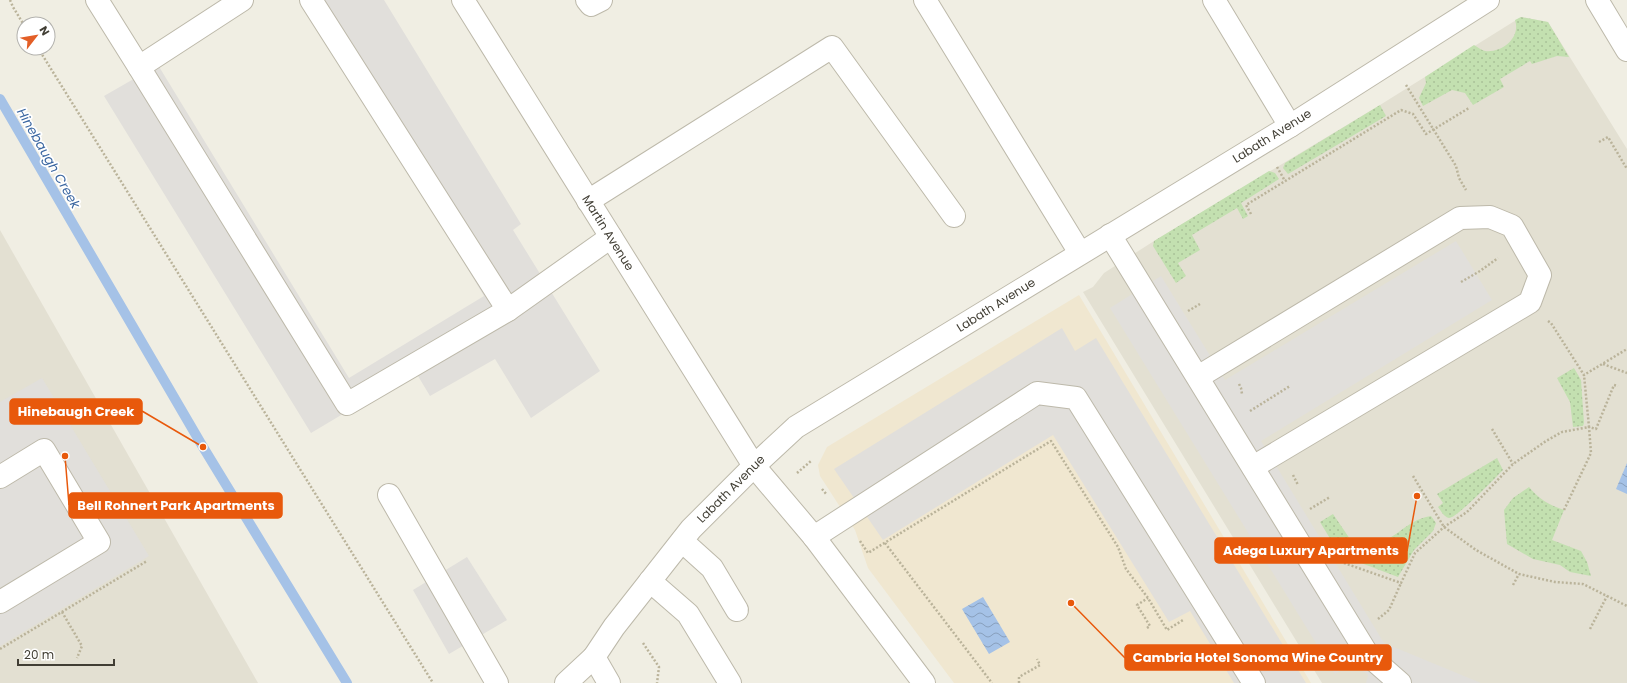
<svg xmlns="http://www.w3.org/2000/svg" width="1627" height="683" viewBox="0 0 1627 683" font-family="Poppins,sans-serif">
	<style>
		.residential { fill: #e3e0d2 }
		.commercial { fill: #f0e7d0 }
		.grass { fill: url(#grass-dots) }
		.parking { fill: #e1dfdb }
		.water { fill: url(#water-waves) }
		.lines { fill: none; stroke-linecap: round; stroke-linejoin: round }
		.stream { stroke: #a5c2e7; stroke-width: 10 }
		.minor-casing { stroke: #bdb9aa; stroke-width: 24 }
		.path { stroke: #bab39a; stroke-width: 2.5; stroke-dasharray: 2 2; stroke-linecap: butt }
		.minor { stroke: #fff; stroke-width: 22 }
		.labels { text-anchor: middle; stroke-width: 3.5; stroke-linejoin: round; paint-order: stroke }
		.street-label { font-size: 12px; fill: #413e34; stroke: #fff }
		.water-label { font-size: 13px; font-style: italic; fill: #3a66a0; stroke: #fff }
		.leader { fill: none; stroke: #e8590c; stroke-width: 1.5 }
		.callout-dot { fill: #e8590c; stroke: #fff; stroke-width: 1.5 }
		.callout { fill: #e8590c; stroke: #e8590c; stroke-width: 1.5 }
		.callout-label { font-size: 13px; text-anchor: middle; font-weight: bold; fill: #fff }
	</style>
	<defs>
		<pattern id="grass-dots" width="8" height="8" patternUnits="userSpaceOnUse"><rect width="8" height="8" fill="#c3e0b0"/><path d="M2 2h.1M6 6h.1" fill="none" stroke="#a9c198" stroke-width="1.8" stroke-linecap="round"/></pattern>
		<pattern id="water-waves" width="16" height="10" patternUnits="userSpaceOnUse"><rect width="16" height="10" fill="#a5c2e7"/><path d="M0 5q4-4 8 0t8 0" fill="none" stroke="#889fbc"/></pattern>
	</defs>
	<rect width="100%" height="100%" fill="#f0eee3"/>
	<!-- residential -->
	<g class="residential">
		<path d="M 1521,17 L 1548,22 L 1627,149 L 1627,683 L 1322,683 L 1083,292 L 1093,287 L 1104,273 L 1154,241 L 1380,105 Z"/>
		<path d="M 0,230 L 258,683 L 0,683 Z"/>
	</g>
	<!-- commercial -->
	<path class="commercial" d="M 1079,295 L 1311,683 L 954,683 L 868,568 L 855,530 L 820,476 L 818,465 L 827,447 Z"/>
	<!-- grass -->
	<g class="grass">
		<path d="M 1521,17 L 1548,22 L 1569,57 L 1557,56 L 1532,64 L 1530,61 L 1500,79 L 1504,87 L 1473,105 L 1465,93 L 1452,90 L 1423,106 L 1419,98 L 1426,83 L 1425,77 L 1474,45 C 1478,47 1481,50 1485,51 C 1503,53 1521,37 1515,20 Z"/>
		<path d="M 1380,105 L 1386,116 L 1288,174 L 1283,168 L 1285,163 Z"/>
		<path d="M 1269,171 L 1275,173 L 1279,179 L 1241,203 L 1248,216 L 1243,219 L 1237,208 L 1192,235 L 1200,250 L 1178,263 L 1186,276 L 1176,283 L 1153,246 L 1154,241 Z"/>
		<path d="M 1574,368 L 1581,380 L 1584,423 L 1583,426 L 1573,427 L 1570,402 L 1557,378 Z"/>
		<path d="M 1497,458 L 1503,470 C 1495,478 1457,518 1449,518 C 1444,517 1441,511 1438,507 L 1443,503 L 1437,494 Z"/>
		<path d="M 1529,487 C 1539,499 1549,505 1564,510 L 1552,540 L 1581,551 L 1587,562 L 1591,576 L 1570,572 L 1560,565 L 1533,559 L 1507,544 L 1504,510 L 1513,498 Z"/>
		<path d="M 1333,514 L 1352,542 L 1360,547 C 1394,546 1403,520 1431,516 L 1436,523 L 1433,531 L 1414,550 L 1398,577 L 1340,555 L 1320,522 Z"/>
	</g>
	<!-- parking -->
	<g class="parking">
		<path d="M 305,0 L 384,0 L 521,224 L 513,230 L 600,371 L 531,418 L 495,359 L 430,396 L 415,371 L 311,433 L 104,96 L 158,65 L 349,378 L 484,296 Z"/>
		<path d="M 1456,241 L 1492,300 L 1261,441 L 1384,643 L 1481,683 L 1366,683 L 1368,675 L 1352,663 L 1335,674 L 1110,308 L 1161,276 L 1225,380 Z"/>
		<path d="M 1062,328 L 1075,351 L 1096,338 L 1306,683 L 1234,683 L 1190,611 L 1169,622 L 1053,435 L 883,540 L 834,469 Z"/>
		<path d="M 42,378 L 149,556 L 0,646 L 0,402 Z"/>
		<path d="M 467,557 L 507,620 L 449,654 L 413,590 Z"/>
	</g>
	<!-- water -->
	<g class="water">
		<path d="M 1627,463 L 1627,494 L 1616,489 Z"/>
		<path d="M 983,597 L 1010,642 L 989,654 L 962,609 Z"/>
	</g>
	<g class="lines">
		<!-- stream -->
		<path class="stream" d="M 0,99 L 203,447 L 347,683"/>
		<defs>
			<g id="minor">
				<path d="M 97,0 L 139,67 L 242,0"/>
				<path d="M 311,0 L 508,310 L 611,237"/>
				<path d="M 463,0 L 754,466 L 814,537 L 924,683"/>
				<path d="M 587,0 L 591,5 L 601,0"/>
				<path d="M 925,0 L 1080,253"/>
				<path d="M 1214,0 L 1290,126"/>
				<path d="M 1597,0 L 1627,50"/>
				<path d="M 139,67 L 347,404 L 508,310"/>
				<path d="M 588,201 L 832,47 L 954,216"/>
				<path d="M 1110,235 L 1368,655 L 1400,683"/>
				<path d="M 1198,377 L 1460,218 L 1490,217 L 1512,226 L 1540,275 L 1530,302 L 1253,467"/>
				<path d="M 0,477 L 44,450 L 99,542 L 0,602"/>
				<path d="M 389,495 L 497,683"/>
				<path d="M 814,537 L 1037,393 L 1076,398 L 1254,683"/>
				<path d="M 682,541 L 712,568 L 737,610"/>
				<path d="M 650,581 L 688,614 L 730,683"/>
				<path d="M 594,657 L 609,683"/>
				<path d="M 566,683 L 594,657 L 614,627 L 691,529 L 754,466 L 796,427 L 1290,126 L 1488,0"/>
			</g>
		</defs>
		<!-- minor casing -->
		<use href="#minor" class="minor-casing"/>
		<!-- path -->
		<g class="path">
			<path d="M 10,0 L 13,7 L 24,25"/>
			<path d="M 38,48 L 433,683"/>
			<path d="M 1406,85 L 1456,166 L 1459,178 L 1466,190"/>
			<path d="M 1599,142 L 1608,137 L 1627,169"/>
			<path d="M 1277,167 L 1285,181"/>
			<path d="M 1251,214 L 1246,205 L 1401,110 L 1413,114 L 1426,134 L 1469,108"/>
			<path d="M 1461,282 L 1480,271 L 1498,258"/>
			<path d="M 1188,311 L 1200,304"/>
			<path d="M 1548,321 L 1551,323 L 1584,375 L 1627,349"/>
			<path d="M 1603,364 L 1627,373"/>
			<path d="M 1239,384 L 1241,388 L 1242,394"/>
			<path d="M 1250,411 L 1290,386"/>
			<path d="M 1492,429 L 1513,464"/>
			<path d="M 797,473 L 811,461"/>
			<path d="M 1293,475 L 1298,485"/>
			<path d="M 1413,476 L 1444,527 L 1476,550 L 1519,574 L 1555,582 L 1583,584 L 1627,606"/>
			<path d="M 822,489 L 827,495"/>
			<path d="M 1310,509 L 1330,497"/>
			<path d="M 1564,510 L 1591,453 L 1589,427 L 1596,429 L 1614,385 L 1618,386"/>
			<path d="M 860,541 L 868,553 L 1051,441 L 1118,547 L 1126,569 L 1148,598 L 1167,630 L 1183,620"/>
			<path d="M 885,543 L 992,683"/>
			<path d="M 1344,563 L 1401,583 L 1415,553 L 1444,527 L 1467,512 L 1513,464 L 1546,441 L 1562,432 L 1589,427 L 1584,375"/>
			<path d="M 1513,585 L 1519,574"/>
			<path d="M 62,612 L 82,646 L 77,658"/>
			<path d="M 1378,619 L 1389,610 L 1401,583"/>
			<path d="M 1147,628 L 1150,626 L 1137,605 L 1148,598"/>
			<path d="M 1590,629 L 1607,596"/>
			<path d="M 643,643 L 659,667 L 657,683"/>
			<path d="M 0,649 L 147,561"/>
			<path d="M 1019,683 L 1019,677 L 1040,665 L 1037,659"/>
		</g>
		<!-- minor -->
		<use href="#minor" class="minor"/>
	</g>
	<g class="labels">
		<!-- street labels -->
		<g class="street-label">
			<text transform="translate(1272 136) rotate(-32)" y="4">Labath Avenue</text>
			<text transform="translate(608 233) rotate(58)" y="4">Martin Avenue</text>
			<text transform="translate(996 305) rotate(-32)" y="4">Labath Avenue</text>
			<text transform="translate(731 489) rotate(-45)" y="4">Labath Avenue</text>
		</g>
		<!-- water labels -->
		<g class="water-label">
			<text transform="translate(49 158) rotate(60)" y="5">Hinebaugh Creek</text>
		</g>
	</g>
	<!-- callouts -->
	<path class="leader" d="M203 447L142 411M65 456L69 505M1417 496L1407 551M1071 603L1125 658"/>
	<g class="callout-dot">
		<circle cx="203" cy="447" r="4"/>
		<circle cx="65" cy="456" r="4"/>
		<circle cx="1417" cy="496" r="4"/>
		<circle cx="1071" cy="603" r="4"/>
	</g>
	<g class="callout">
		<rect x="10" y="399" width="132" height="25" rx="4"/>
		<rect x="69" y="493" width="213" height="25" rx="4"/>
		<rect x="1215" y="538" width="192" height="25" rx="4"/>
		<rect x="1125" y="645" width="266" height="25" rx="4"/>
	</g>
	<g class="callout-label">
		<text x="76" y="416">Hinebaugh Creek</text>
		<text x="176" y="510">Bell Rohnert Park Apartments</text>
		<text x="1311" y="555">Adega Luxury Apartments</text>
		<text x="1258" y="662">Cambria Hotel Sonoma Wine Country</text>
	</g>
	<!-- north arrow -->
	<g transform="translate(36 36) rotate(59)"><circle r="19" fill="#ffffff" stroke="#b3b2ae"/>
	<path d="M0-3L7 15L0 10L-7 15Z" fill="#e35f27"/>
	<text y="-6" font-size="11" font-weight="bold" text-anchor="middle" fill="#413e34">N</text>
	</g>
	<!-- scale -->
	<path d="M18 659v6h96v-6" fill="none" stroke="#413e34" stroke-width="2"/>
	<text x="24" y="659" font-size="12" fill="#413e34" stroke="#ffffff" stroke-width="3" paint-order="stroke">20 m</text>
</svg>
